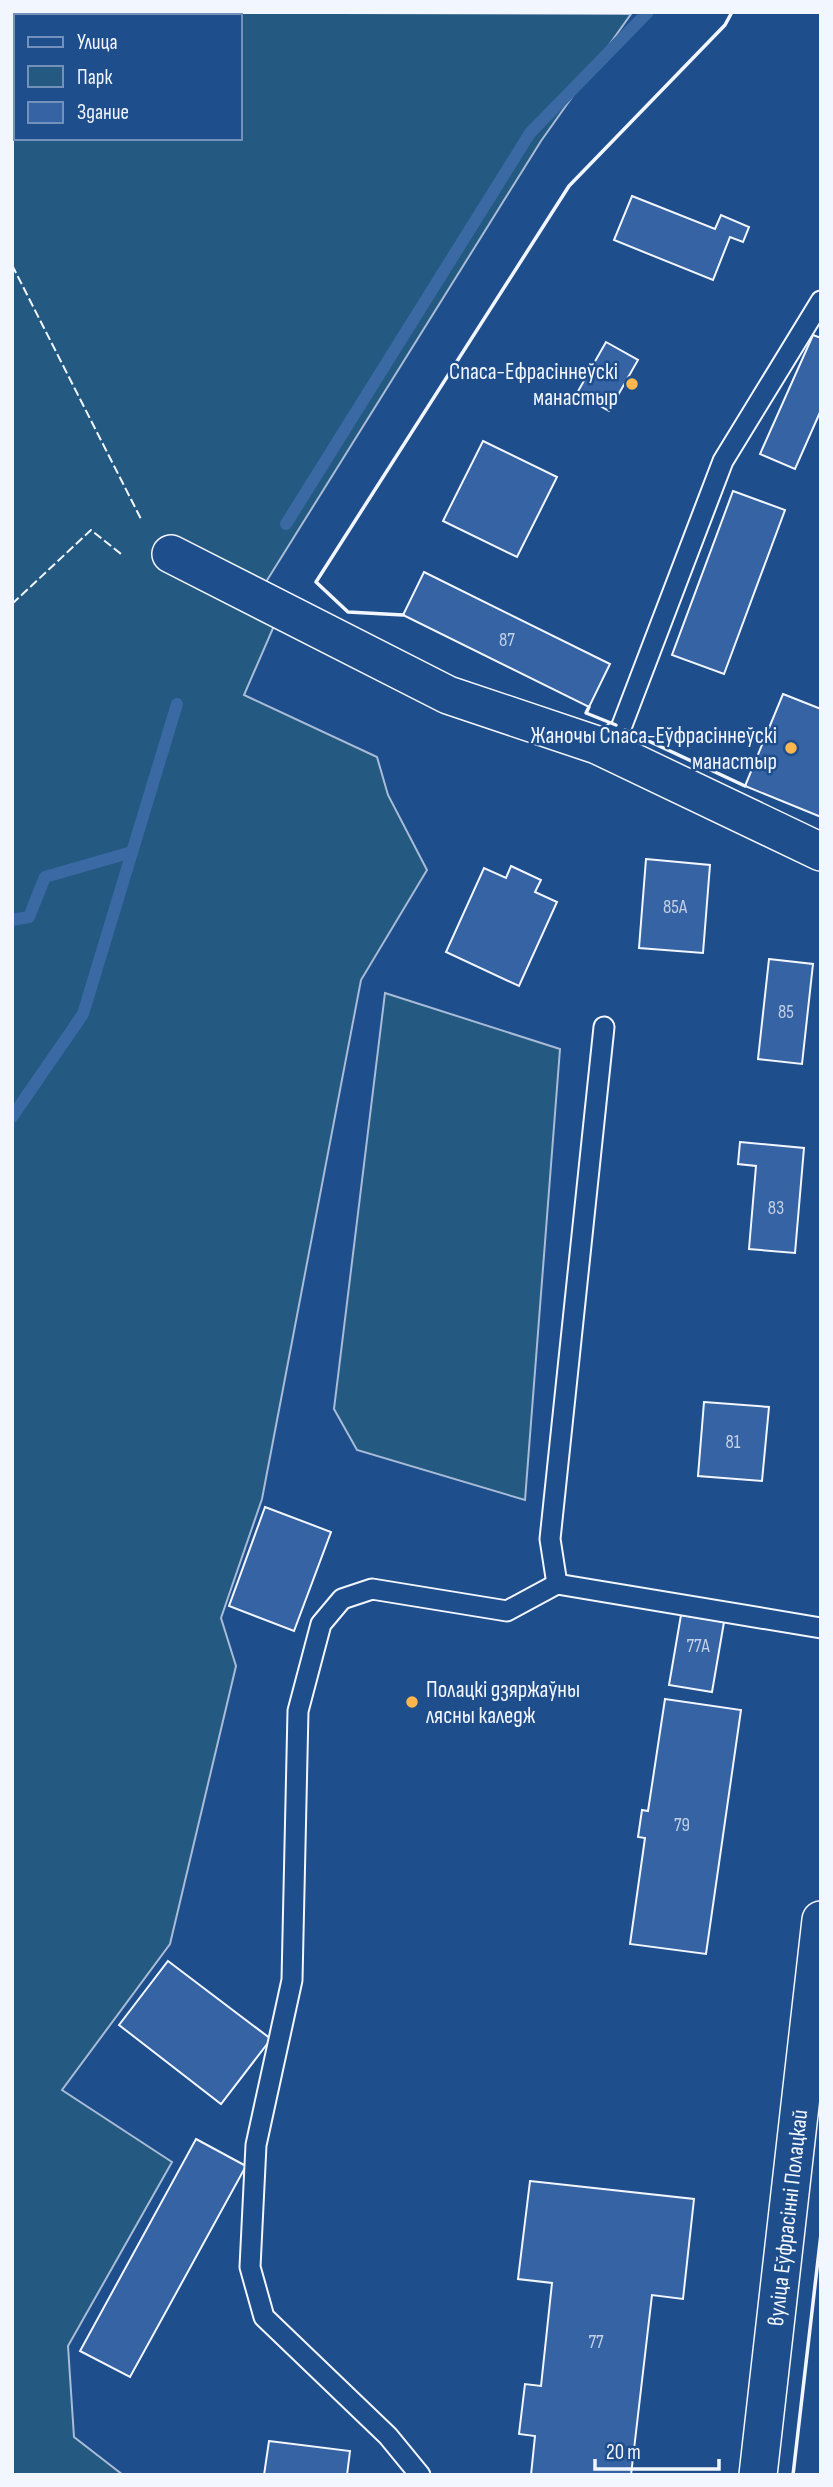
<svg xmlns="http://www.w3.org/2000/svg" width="833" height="2487" viewBox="0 0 833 2487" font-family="'Sofia Sans Condensed',sans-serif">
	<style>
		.green { fill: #245a82; stroke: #a8bbd7; stroke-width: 2; fill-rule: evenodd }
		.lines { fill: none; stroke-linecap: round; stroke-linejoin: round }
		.stream { stroke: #3b69a3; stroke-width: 12 }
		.building { fill: #3563a3; stroke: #f2f6ff; stroke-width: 2 }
		.service-casing { stroke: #f2f6ff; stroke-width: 23 }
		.minor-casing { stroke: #f2f6ff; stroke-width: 40 }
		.service { stroke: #1f4e8c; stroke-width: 19 }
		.minor { stroke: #1f4e8c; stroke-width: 37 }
		.fence { stroke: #f2f6ff; stroke-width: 2; stroke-dasharray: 9 3.5; stroke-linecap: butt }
		.wall { stroke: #f2f6ff; stroke-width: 3.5 }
		.poi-dot { fill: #ffb74d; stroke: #1f4e8c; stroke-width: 2.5 }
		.labels { text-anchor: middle; stroke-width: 5; stroke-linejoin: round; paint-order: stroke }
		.number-label { font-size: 19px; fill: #c3d1e8 }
		.poi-label { font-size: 23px; fill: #f2f6ff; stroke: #1f4e8c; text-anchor: end }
		.street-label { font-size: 23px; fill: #f2f6ff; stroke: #1f4e8c }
	</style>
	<rect width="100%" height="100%" fill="#1f4e8c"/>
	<!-- green -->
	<g class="green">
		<path d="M 12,12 L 631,14 L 541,141 L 251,606 L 277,619 L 244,695 L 377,757 L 388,795 L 427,870 L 361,980 L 262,1499 L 221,1618 L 236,1666 L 170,1944 L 62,2090 L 172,2162 L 68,2346 L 74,2437 L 123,2475 L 12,2475 ZM 16,16 L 240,16 L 240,138 L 16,138 Z"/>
		<path d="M 385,993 L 560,1049 L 525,1500 L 357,1450 L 334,1409 Z"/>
	</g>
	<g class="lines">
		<!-- stream -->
		<g class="stream">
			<path d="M 286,524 L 530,133 L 648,12"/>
			<path d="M 12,920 L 29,917 L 45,877 L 132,852"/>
			<path d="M 12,1117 L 83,1014 L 177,704"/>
		</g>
	</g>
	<!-- building -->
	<g class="building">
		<path d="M 632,196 L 715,229 L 721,215 L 749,227 L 743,242 L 730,237 L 713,280 L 614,240 Z"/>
		<path d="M 813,335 L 821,338 L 821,410 L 795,469 L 760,454 Z"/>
		<path d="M 606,342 L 638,360 L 609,411 L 577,393 Z"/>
		<path d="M 483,441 L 557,477 L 517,557 L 443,521 Z"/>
		<path d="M 733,491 L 785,510 L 724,674 L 672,655 Z"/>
		<path d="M 424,572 L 610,664 L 589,707 L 403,615 Z"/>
		<path d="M 783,694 L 821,709 L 821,817 L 745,786 Z"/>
		<path d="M 646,859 L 710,865 L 703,953 L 639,948 Z"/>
		<path d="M 511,866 L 541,880 L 535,892 L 557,902 L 519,986 L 446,952 L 484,868 L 506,878 Z"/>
		<path d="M 769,959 L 813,964 L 802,1064 L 758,1059 Z"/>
		<path d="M 740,1142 L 804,1148 L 795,1253 L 749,1249 L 756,1166 L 738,1164 Z"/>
		<path d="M 704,1402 L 769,1407 L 762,1481 L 698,1476 Z"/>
		<path d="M 265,1507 L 331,1532 L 294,1631 L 229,1606 Z"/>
		<path d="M 681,1615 L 724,1622 L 712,1692 L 669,1685 Z"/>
		<path d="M 665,1699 L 741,1710 L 706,1954 L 630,1944 L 645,1838 L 638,1837 L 642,1810 L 648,1811 Z"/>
		<path d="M 168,1961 L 271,2039 L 221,2104 L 119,2025 Z"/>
		<path d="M 196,2139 L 246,2166 L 130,2377 L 80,2351 Z"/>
		<path d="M 530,2181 L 694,2199 L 683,2299 L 652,2295 L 631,2475 L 531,2475 L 535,2436 L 519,2434 L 525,2384 L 541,2386 L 552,2283 L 518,2279 Z"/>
		<path d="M 269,2441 L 350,2451 L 347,2475 L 264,2475 Z"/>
	</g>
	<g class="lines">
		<defs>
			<g id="service">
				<path d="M 597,745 L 621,728 L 723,461 L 821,301"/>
				<path d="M 557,1584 L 550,1539 L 604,1027"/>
				<path d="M 420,2475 L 388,2436 L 264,2317 L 250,2267 L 256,2145 L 292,1980 L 298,1711 L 321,1624 L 342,1599 L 372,1589 L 507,1611 L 557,1584 L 821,1628"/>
			</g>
			<g id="minor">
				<path d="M 171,554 L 448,695 L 597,745 L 821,852"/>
				<path id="s1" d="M 758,2475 L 821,1920"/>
			</g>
		</defs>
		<!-- service casing -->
		<use href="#service" class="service-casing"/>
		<!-- minor casing -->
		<use href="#minor" class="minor-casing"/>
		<!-- service -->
		<use href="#service" class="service"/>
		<!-- minor -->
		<use href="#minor" class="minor"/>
		<!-- fence -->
		<g class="fence">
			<path d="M 12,265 L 141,519"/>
			<path d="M 12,604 L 91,530 L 121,554"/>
		</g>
		<!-- wall -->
		<g class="wall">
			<path d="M 403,615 L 348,612 L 316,582 L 569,186 L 725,25 L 732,12"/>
			<path d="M 589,707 L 586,713 L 616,725"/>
			<path d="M 625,730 L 745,786"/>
			<path d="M 793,2475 L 821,2234"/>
		</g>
	</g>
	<!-- markers -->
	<g class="poi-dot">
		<circle cx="632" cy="384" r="7"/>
		<circle cx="791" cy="748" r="7"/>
		<circle cx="412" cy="1702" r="7"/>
	</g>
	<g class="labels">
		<!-- number labels -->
		<g class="number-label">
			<text x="507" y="646">87</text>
			<text x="675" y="913">85А</text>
			<text x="786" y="1018">85</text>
			<text x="776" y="1214">83</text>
			<text x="733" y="1448">81</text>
			<text x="698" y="1652">77А</text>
			<text x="682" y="1831">79</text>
			<text x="596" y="2348">77</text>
		</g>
		<!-- poi labels -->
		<g class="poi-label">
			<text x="618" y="379">Спаса-Ефрасіннеўскі<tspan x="618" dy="26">манастыр</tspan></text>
			<text x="777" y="743">Жаночы Спаса-Еўфрасіннеўскі<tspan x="777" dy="26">манастыр</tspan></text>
			<text x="426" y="1697" text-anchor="start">Полацкі дзяржаўны<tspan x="426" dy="26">лясны каледж</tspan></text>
		</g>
		<!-- street labels -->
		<g class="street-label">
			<text dy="8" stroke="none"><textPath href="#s1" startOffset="259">вуліца Еўфрасінні Полацкай</textPath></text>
		</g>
	</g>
	<!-- border -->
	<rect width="833" height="2487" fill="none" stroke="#f2f6ff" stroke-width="28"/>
	<!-- legend -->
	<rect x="14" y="14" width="228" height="126" fill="#1f4e8c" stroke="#7391ba" stroke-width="2"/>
	<rect x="28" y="37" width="35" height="10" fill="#1f4e8c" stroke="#7391ba" stroke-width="2"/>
	<text x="77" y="49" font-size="21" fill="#f2f6ff">Улица</text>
	<rect x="28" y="66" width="35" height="21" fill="#245a82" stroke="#7391ba" stroke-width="2"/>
	<text x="77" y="84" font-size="21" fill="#f2f6ff">Парк</text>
	<rect x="28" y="102" width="35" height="21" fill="#3563a3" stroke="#7391ba" stroke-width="2"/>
	<text x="77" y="119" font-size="21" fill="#f2f6ff">Здание</text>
	<!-- scale -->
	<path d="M595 2459v10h124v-10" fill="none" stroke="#f2f6ff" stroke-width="3.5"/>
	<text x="606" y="2459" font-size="21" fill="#f2f6ff" stroke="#1f4e8c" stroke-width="5" paint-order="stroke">20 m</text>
</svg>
